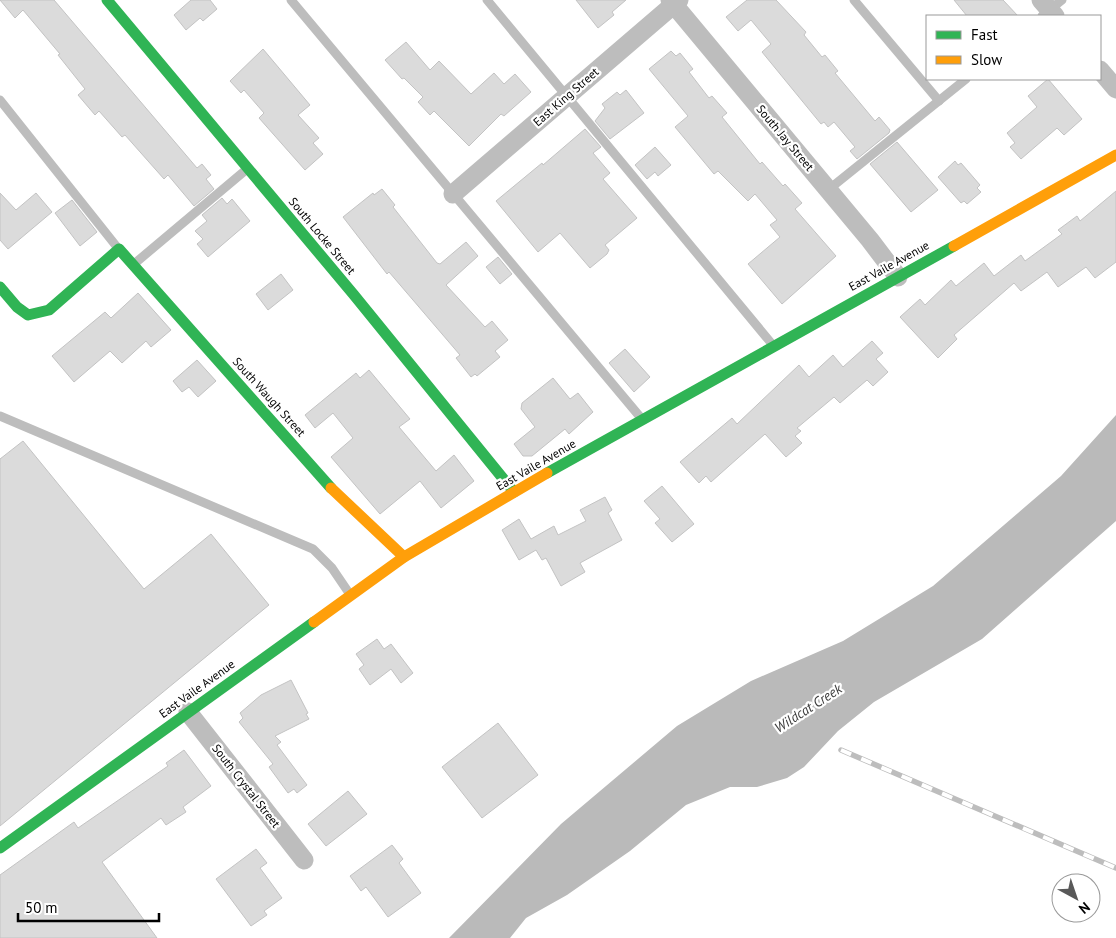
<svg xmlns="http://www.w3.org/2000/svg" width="1116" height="938" viewBox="0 0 1116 938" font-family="'PT Sans',sans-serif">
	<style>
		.water { fill: #bababa }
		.building { fill: #dbdbdb; stroke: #c3c3c3 }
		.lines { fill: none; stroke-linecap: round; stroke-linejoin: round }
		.lane { stroke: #bdbdbd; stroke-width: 9 }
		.street { stroke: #bdbdbd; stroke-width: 19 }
		.fast { stroke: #30b455; stroke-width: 11 }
		.slow { stroke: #ff9f0a; stroke-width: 11 }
		.rail-casing { stroke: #bdbdbd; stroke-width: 5.5 }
		.rail { stroke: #fff; stroke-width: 4; stroke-dasharray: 11; stroke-linecap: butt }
		.labels { text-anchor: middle; stroke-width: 4.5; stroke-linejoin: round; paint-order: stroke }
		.street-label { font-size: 12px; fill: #000; stroke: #fff }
		.water-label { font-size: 14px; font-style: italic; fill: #3d3d3d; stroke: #fff }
	</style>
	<rect width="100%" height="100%" fill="#fff"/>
	<!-- water -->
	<path class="water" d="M 1116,415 L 1116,521 L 982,639 L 874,702 L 838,731 L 804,767 L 787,778 L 757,787 L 730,787 L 686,805 L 630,851 L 567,895 L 526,918 L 510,938 L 449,938 L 561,824 L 677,726 L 751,681 L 843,641 L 933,586 L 1061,476 Z"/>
	<!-- building -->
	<g class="building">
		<path d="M 0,0 L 54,0 L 197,168 L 202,164 L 211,175 L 206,179 L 214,189 L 194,206 L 168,175 L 164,179 L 125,135 L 122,137 L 99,111 L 95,115 L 78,95 L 85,89 L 58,55 L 60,54 L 23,10 L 15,18 Z"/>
		<path d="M 191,0 L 210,0 L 217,9 L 203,21 L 200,18 L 186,30 L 174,15 Z"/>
		<path d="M 576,0 L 626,0 L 612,12 L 614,15 L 598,28 Z"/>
		<path d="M 747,0 L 776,0 L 806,32 L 804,35 L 822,57 L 825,55 L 838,71 L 835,73 L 875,121 L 879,117 L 890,130 L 889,133 L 857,159 L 850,151 L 855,147 L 834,122 L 828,127 L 824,122 L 821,124 L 762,52 L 771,44 L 751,20 L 738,31 L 726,17 Z"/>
		<path d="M 954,0 L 1003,0 L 1018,16 L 967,16 Z"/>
		<path d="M 406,42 L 430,70 L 439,61 L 471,94 L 494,73 L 504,84 L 515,74 L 531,92 L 504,116 L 501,114 L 469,146 L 434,111 L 430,115 L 418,102 L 423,97 L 404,78 L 402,79 L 385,60 Z"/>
		<path d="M 263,49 L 310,105 L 298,115 L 319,138 L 313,143 L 323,154 L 305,170 L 259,118 L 264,113 L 244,90 L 241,93 L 230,81 Z"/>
		<path d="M 671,51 L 676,56 L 680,53 L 693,69 L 689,72 L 709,98 L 712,96 L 727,113 L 722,117 L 760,164 L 762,162 L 783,186 L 785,184 L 802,203 L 795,209 L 836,256 L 782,304 L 748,264 L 780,237 L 770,225 L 777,220 L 755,194 L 748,201 L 718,171 L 714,174 L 675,127 L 688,116 L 649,69 Z"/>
		<path d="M 1048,79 L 1082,119 L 1064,135 L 1057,128 L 1021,159 L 1010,147 L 1015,143 L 1007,133 L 1037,107 L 1028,96 Z"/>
		<path d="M 626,90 L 644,113 L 610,139 L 595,121 L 605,108 L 602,104 L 617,92 L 620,95 Z"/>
		<path d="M 585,129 L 601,147 L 593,153 L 610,173 L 603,179 L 637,218 L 605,245 L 609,250 L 607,254 L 590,268 L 560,233 L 538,252 L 496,201 L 542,163 L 543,165 Z"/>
		<path d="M 897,142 L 938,190 L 911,212 L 870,164 Z"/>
		<path d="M 655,147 L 671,165 L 658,176 L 655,172 L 647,179 L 635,165 Z"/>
		<path d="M 955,161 L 958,165 L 961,163 L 980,185 L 977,188 L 981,192 L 967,204 L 964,201 L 961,203 L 938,177 Z"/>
		<path d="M 382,189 L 395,205 L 393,207 L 437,263 L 440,264 L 466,242 L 478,256 L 446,285 L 485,327 L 492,321 L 508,340 L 495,351 L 500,357 L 477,376 L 475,374 L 471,377 L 456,358 L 460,355 L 389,272 L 387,274 L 343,217 L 373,193 L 374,195 Z"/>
		<path d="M 1116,191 L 1116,262 L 1095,278 L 1086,267 L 1058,287 L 1047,272 L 1021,291 L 1014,283 L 954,335 L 957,339 L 938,358 L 900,317 L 920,299 L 925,305 L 951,280 L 956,286 L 984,263 L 994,276 L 1021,255 L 1025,261 L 1062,234 L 1058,230 L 1077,216 L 1080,221 Z"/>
		<path d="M 0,193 L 16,210 L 36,193 L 52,212 L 8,249 L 0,240 Z"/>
		<path d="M 222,198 L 227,204 L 232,199 L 250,221 L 208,257 L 197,244 L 203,239 L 195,231 L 207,221 L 202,215 Z"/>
		<path d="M 72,200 L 97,232 L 80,246 L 55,213 Z"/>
		<path d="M 498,257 L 512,274 L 500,284 L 486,267 Z"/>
		<path d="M 281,274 L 293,290 L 268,310 L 256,294 Z"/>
		<path d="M 138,293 L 171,330 L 151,347 L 146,341 L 122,363 L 110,351 L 74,382 L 52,356 L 105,312 L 111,318 Z"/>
		<path d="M 872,341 L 883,353 L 876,359 L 888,372 L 873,386 L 867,380 L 840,403 L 834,397 L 797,428 L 801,431 L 795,436 L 802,443 L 786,457 L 765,434 L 711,482 L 706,476 L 699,483 L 680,462 L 732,418 L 737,424 L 799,365 L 809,377 L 833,355 L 843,367 Z"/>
		<path d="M 625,349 L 650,377 L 634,392 L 609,363 Z"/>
		<path d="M 197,360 L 216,381 L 198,397 L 189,387 L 182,392 L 173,381 Z"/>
		<path d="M 369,370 L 410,419 L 399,427 L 436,471 L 454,455 L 474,481 L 441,508 L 420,481 L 380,514 L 331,457 L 353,438 L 333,413 L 315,428 L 305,415 L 356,373 L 360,378 Z"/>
		<path d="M 553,378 L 570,399 L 578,393 L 593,412 L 569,434 L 565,429 L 532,456 L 523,456 L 514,444 L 535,427 L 521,409 L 522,403 Z"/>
		<path d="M 23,441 L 144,589 L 211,534 L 269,605 L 0,826 L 0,459 Z"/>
		<path d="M 662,486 L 694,524 L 672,542 L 655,523 L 660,519 L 644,501 Z"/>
		<path d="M 605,497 L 612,510 L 608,513 L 622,540 L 580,563 L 585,572 L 561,586 L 546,558 L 542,560 L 536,550 L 519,560 L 502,530 L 519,519 L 531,539 L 554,526 L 558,535 L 586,521 L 580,510 Z"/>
		<path d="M 377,639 L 384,649 L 391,644 L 413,673 L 401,683 L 391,669 L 370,685 L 359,669 L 364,665 L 356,654 Z"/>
		<path d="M 291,680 L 308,713 L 306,714 L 309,719 L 275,736 L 281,742 L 277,745 L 307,785 L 297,793 L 294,789 L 288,793 L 269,767 L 273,764 L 239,722 L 243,718 L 240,713 L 261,695 Z"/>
		<path d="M 498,723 L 538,775 L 482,818 L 442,767 Z"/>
		<path d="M 184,750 L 211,786 L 183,807 L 186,812 L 166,825 L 161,818 L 102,862 L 157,938 L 0,938 L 0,875 L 74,822 L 78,828 L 168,766 L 166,763 Z"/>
		<path d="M 348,791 L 367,814 L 326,846 L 308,824 Z"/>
		<path d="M 392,845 L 403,859 L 399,863 L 421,893 L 388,917 L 366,887 L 361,891 L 350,876 Z"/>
		<path d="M 256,849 L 267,863 L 260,868 L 282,898 L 264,911 L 267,915 L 251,926 L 216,879 Z"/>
	</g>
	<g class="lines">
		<!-- lane -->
		<g class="lane">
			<path d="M 291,0 L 641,418"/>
			<path d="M 487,0 L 772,344"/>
			<path d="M 854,0 L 939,101"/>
			<path d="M 1042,16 L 1062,0"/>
			<path d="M 0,100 L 117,247"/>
			<path d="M 828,190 L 966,79"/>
			<path d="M 134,264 L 247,169"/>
			<path d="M 0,416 L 313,549 L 332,568 L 349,593"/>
		</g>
		<!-- street -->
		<g class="street">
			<path d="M 670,0 L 870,240 L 898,277"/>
			<path d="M 1041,0 L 1055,16"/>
			<path d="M 1100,70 L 1116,89"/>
			<path d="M 453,194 L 679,0"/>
			<path d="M 188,712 L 304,860"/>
		</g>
		<!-- fast -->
		<g class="fast">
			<path d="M 107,0 L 354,295 L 514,492"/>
			<path d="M 0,287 L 17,307 L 28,315 L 49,310 L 119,249 L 331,488"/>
			<path d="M 547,473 L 954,246"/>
			<path d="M 0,848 L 314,622"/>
		</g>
		<!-- slow -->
		<g class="slow">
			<path d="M 954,246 L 1116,155"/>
			<path d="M 331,488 L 404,557"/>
			<path d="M 314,622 L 404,557 L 547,473"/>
		</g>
		<defs>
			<path id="rail" d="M 841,750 L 1116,868"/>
		</defs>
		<!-- rail casing -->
		<use href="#rail" class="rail-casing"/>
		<!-- rail -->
		<use href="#rail" class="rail"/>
	</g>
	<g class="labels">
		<!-- street labels -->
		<g class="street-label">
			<text transform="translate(566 97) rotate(-41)" y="4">East King Street</text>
			<text transform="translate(785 138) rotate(50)" y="4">South Jay Street</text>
			<text transform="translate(322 236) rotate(50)" y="4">South Locke Street</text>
			<text transform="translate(889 266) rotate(-29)" y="4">East Vaile Avenue</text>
			<text transform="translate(269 397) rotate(48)" y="4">South Waugh Street</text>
			<text transform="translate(536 465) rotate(-30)" y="4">East Vaile Avenue</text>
			<text transform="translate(197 689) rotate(-36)" y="4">East Vaile Avenue</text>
			<text transform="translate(246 786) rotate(52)" y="4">South Crystal Street</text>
		</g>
		<!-- water labels -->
		<g class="water-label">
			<text transform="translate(808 708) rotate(-33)" y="5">Wildcat Creek</text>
		</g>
	</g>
	<!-- legend -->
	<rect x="926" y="15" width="175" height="65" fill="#ffffff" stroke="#999999"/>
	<rect x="936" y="31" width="25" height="8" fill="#30b455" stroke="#999999"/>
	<text x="971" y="40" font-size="15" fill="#000000">Fast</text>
	<rect x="936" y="56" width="25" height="8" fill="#ff9f0a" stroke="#999999"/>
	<text x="971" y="65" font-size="15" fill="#000000">Slow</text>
	<!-- north arrow -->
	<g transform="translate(1076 898) rotate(140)"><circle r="24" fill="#ffffff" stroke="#999999"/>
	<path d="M0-4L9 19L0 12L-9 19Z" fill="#595959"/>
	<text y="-8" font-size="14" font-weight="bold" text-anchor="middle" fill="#000000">N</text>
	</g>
	<!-- scale -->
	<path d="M18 913v8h141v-8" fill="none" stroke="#000000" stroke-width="2.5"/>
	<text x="25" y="913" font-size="15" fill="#000000" stroke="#ffffff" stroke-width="4" paint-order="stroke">50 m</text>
</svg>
